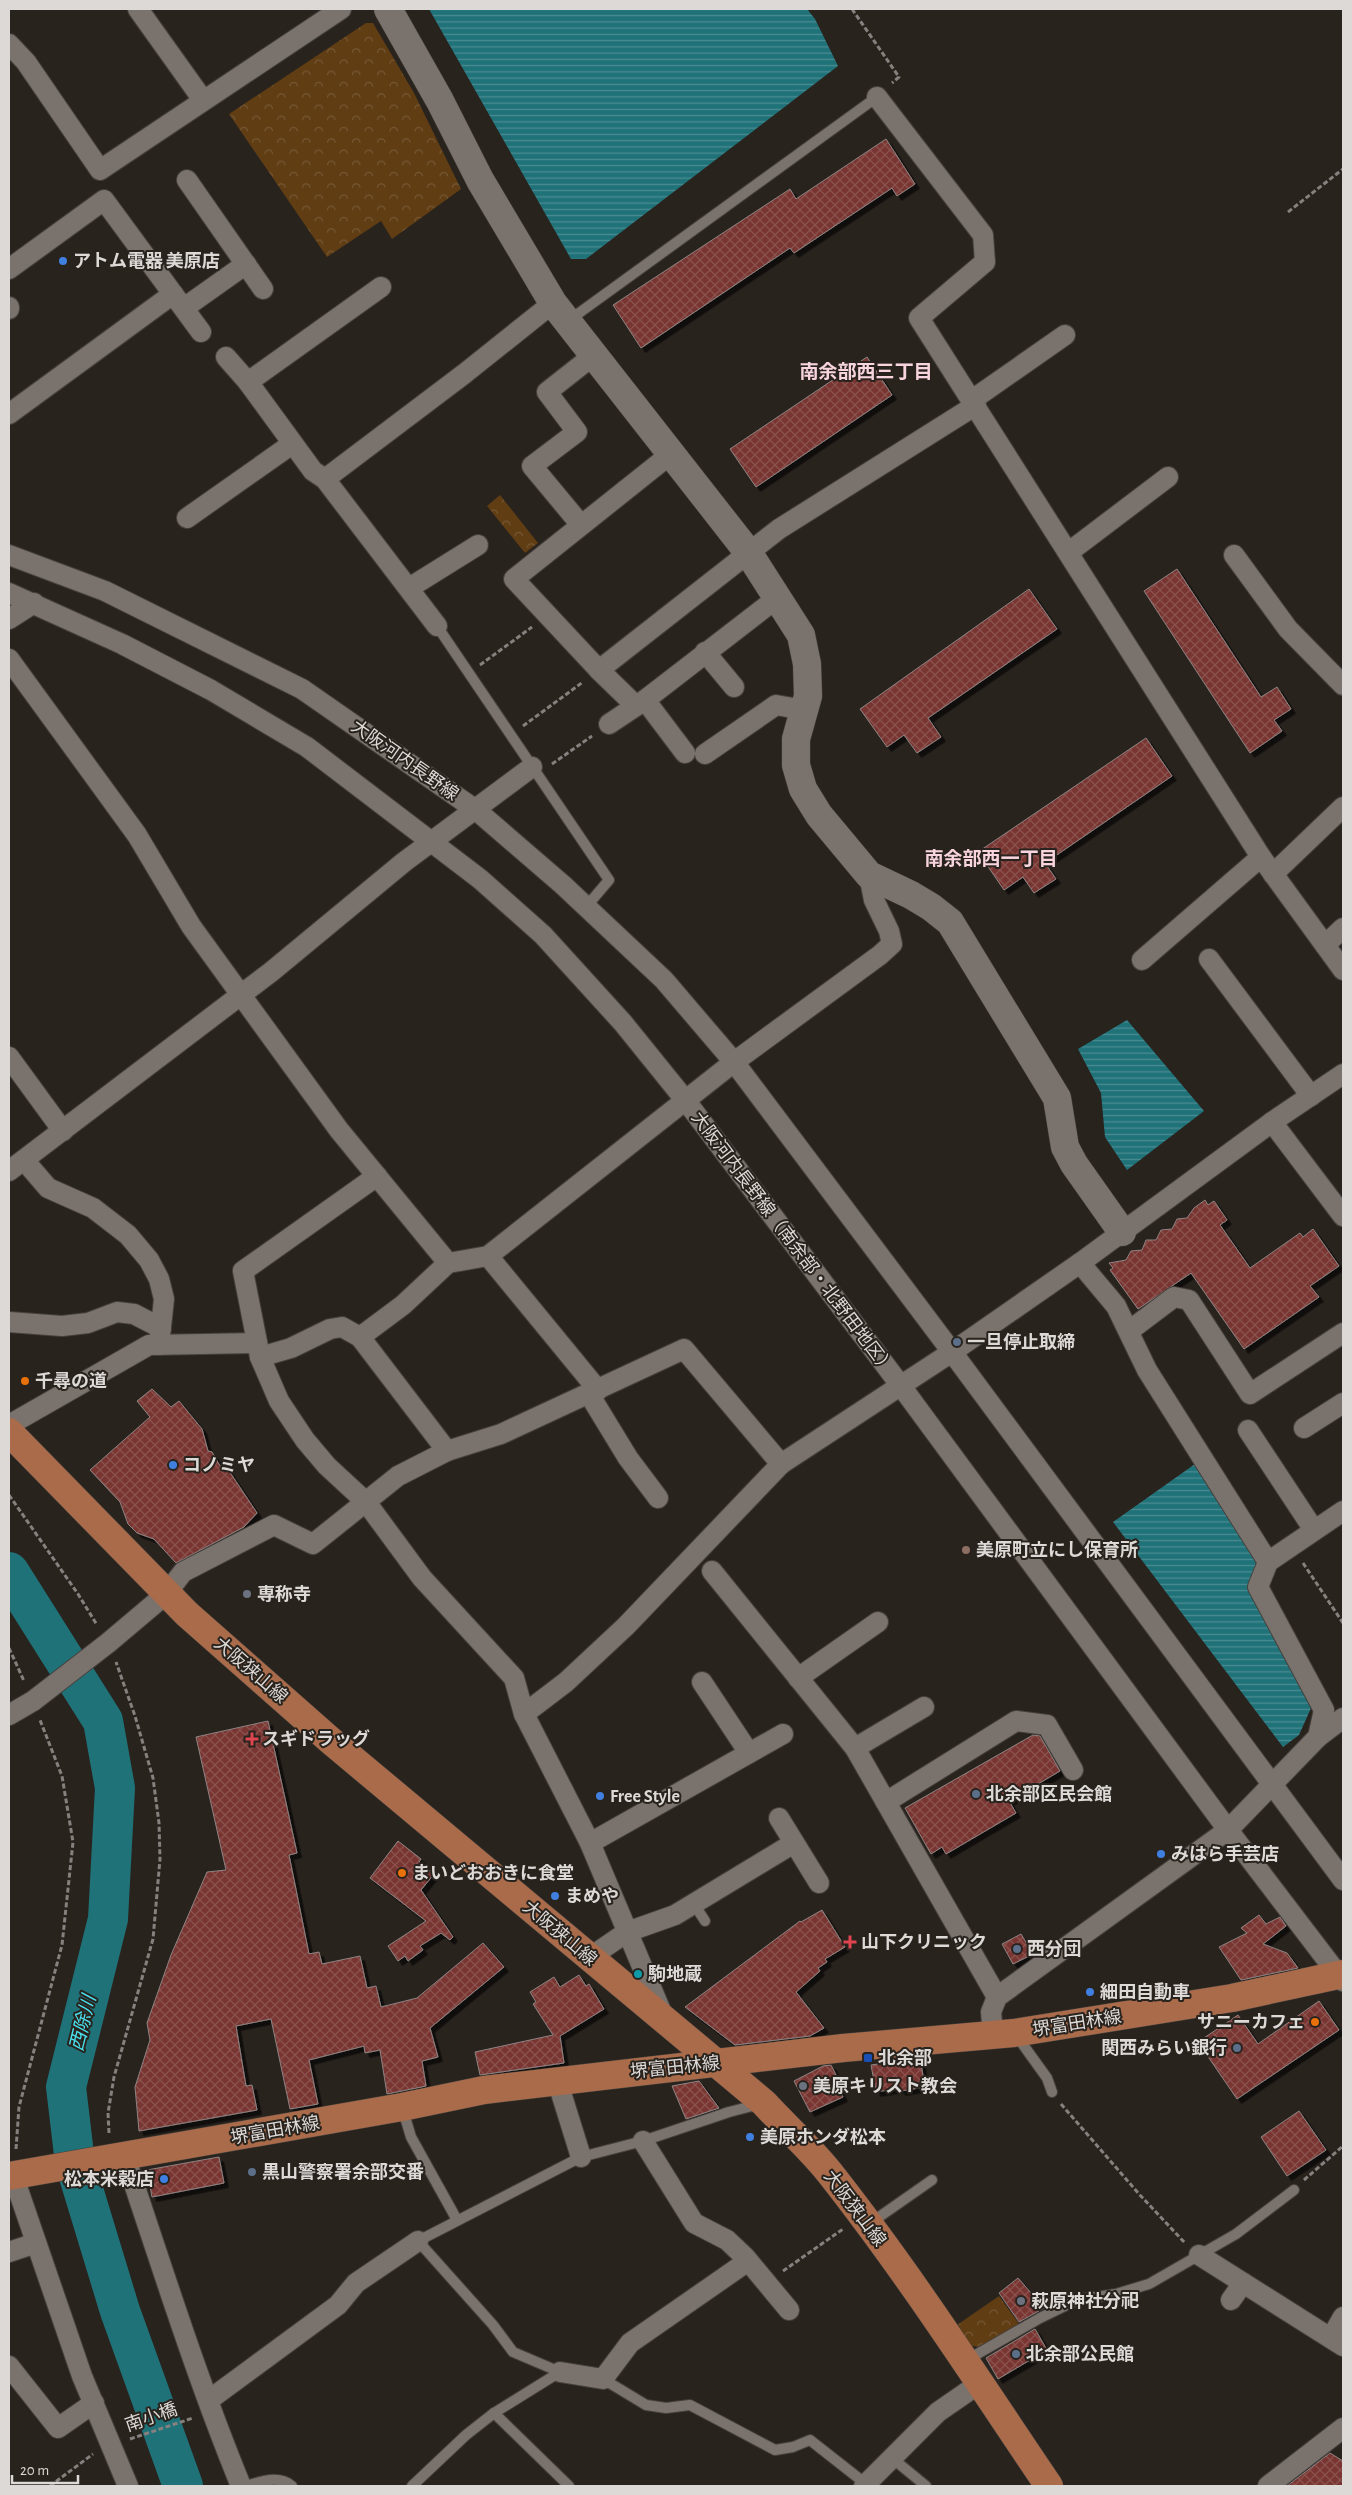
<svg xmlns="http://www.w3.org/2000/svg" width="1352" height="2495" viewBox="0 0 1352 2495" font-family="'Alegreya Sans','Noto Sans JP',sans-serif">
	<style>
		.park { fill: url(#park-crowns) }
		.water { fill: url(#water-rules) }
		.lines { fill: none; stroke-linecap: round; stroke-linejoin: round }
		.river { stroke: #207279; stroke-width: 40 }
		.building { fill: url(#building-cross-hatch); stroke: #8e8483; filter: url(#shadow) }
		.lane-casing { stroke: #46413e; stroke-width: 12 }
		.street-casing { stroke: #46413e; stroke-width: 22 }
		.secondary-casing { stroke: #46413e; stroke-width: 29 }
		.primary-casing { stroke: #46413e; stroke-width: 29 }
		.path { stroke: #86817e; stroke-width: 3; stroke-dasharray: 5 2.5; stroke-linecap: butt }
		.lane { stroke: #7a736d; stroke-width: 10 }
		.street { stroke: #7a736d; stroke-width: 20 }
		.secondary { stroke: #7a736d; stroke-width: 28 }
		.primary { stroke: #a96b4a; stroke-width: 28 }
		.shop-dot { fill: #3f7fe0; stroke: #29231e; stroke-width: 2 }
		.service-dot { fill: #5c6f8a; stroke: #29231e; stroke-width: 2 }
		.food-dot { fill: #e8710a; stroke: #29231e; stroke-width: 2 }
		.education-dot { fill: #8d6e63; stroke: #29231e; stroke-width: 2 }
		.worship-dot { fill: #6b7280; stroke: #29231e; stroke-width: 2 }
		.health-dot { fill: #e0444e; stroke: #29231e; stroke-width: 2 }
		.culture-dot { fill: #0f9aa8; stroke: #29231e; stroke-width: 2 }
		.transit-dot { fill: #1a4fb4; stroke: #29231e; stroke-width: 2 }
		.labels { text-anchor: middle; stroke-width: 4; stroke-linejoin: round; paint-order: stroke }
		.poi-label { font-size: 18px; font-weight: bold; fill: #ddd9d6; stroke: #29231e; text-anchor: start }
		.street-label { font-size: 18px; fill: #ddd9d6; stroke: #29231e }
		.neighbourhood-label { font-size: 19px; font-weight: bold; fill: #f8d5de; stroke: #29231e }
		.water-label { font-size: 19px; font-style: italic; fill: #49e1ee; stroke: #29231e }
	</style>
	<defs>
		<pattern id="park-crowns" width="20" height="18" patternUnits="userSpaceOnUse" patternTransform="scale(1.25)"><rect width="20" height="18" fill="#603d13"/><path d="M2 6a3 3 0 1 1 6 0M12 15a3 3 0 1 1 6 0" fill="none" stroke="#765835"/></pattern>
		<pattern id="water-rules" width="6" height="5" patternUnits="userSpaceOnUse" patternTransform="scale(1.25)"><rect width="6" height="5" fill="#207279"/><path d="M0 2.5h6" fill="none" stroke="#4b8c91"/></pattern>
		<pattern id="building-cross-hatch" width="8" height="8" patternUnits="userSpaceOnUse" patternTransform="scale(1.25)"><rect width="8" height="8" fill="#783531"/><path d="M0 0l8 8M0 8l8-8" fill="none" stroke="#8b524e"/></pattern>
		<filter id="shadow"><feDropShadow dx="4.5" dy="4.5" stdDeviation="0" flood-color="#0009"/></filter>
	</defs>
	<rect width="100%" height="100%" fill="#29231e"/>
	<!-- park -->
	<g class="park">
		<path d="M 366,23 L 373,23 L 414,93 L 461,189 L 392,239 L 381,221 L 327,257 L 229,114 Z"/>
		<path d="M 500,495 L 538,543 L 525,553 L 487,506 Z"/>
		<path d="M 999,2296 L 1019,2324 L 980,2347 L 972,2346 L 957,2325 Z"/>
	</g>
	<!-- water -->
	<g class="water">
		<path d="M 429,9 L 807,9 L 815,19 L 838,66 L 586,259 L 571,259 Z"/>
		<path d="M 1127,1020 L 1204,1111 L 1127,1170 L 1105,1137 L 1101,1093 L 1078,1049 Z"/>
		<path d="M 1195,1464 L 1258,1566 L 1248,1585 L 1311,1708 L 1299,1735 L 1283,1747 L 1113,1522 Z"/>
	</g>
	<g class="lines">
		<!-- river -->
		<path class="river" d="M 9,1572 L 103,1721 L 115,1788 L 108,1919 L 66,2087 L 75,2163 L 120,2311 L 183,2486"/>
	</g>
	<!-- building -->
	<g class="building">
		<path d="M 886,139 L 915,184 L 897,196 L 892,188 L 794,253 L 790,248 L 641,348 L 613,305 L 790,189 L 796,199 Z"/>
		<path d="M 867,357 L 892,395 L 756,487 L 730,449 Z"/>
		<path d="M 1177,569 L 1261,697 L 1277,687 L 1291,709 L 1274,720 L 1282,731 L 1250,753 L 1144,591 Z"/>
		<path d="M 1029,589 L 1057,629 L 928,718 L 941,737 L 917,753 L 904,735 L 887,747 L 860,709 Z"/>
		<path d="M 1146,738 L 1172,776 L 1045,863 L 1056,879 L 1034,893 L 1023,877 L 1004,890 L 978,852 Z"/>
		<path d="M 1205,1200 L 1208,1205 L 1214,1201 L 1227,1220 L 1220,1225 L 1250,1268 L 1300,1233 L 1303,1237 L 1313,1229 L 1339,1266 L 1310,1286 L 1319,1297 L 1244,1349 L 1191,1273 L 1138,1309 L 1110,1270 L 1113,1268 L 1109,1263 L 1126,1260 L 1131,1251 L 1142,1250 L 1146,1240 L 1156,1240 L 1161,1230 L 1172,1229 L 1177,1219 L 1187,1218 L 1194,1208 Z"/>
		<path d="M 152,1389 L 171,1407 L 179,1401 L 202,1429 L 208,1451 L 212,1452 L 220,1466 L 229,1471 L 257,1513 L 244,1527 L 176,1563 L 154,1539 L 137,1533 L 128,1524 L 120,1502 L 90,1470 L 150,1417 L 137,1401 Z"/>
		<path d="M 268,1721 L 297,1853 L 289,1855 L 309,1954 L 319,1952 L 322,1964 L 360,1956 L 367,1988 L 376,1986 L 381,2007 L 417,1998 L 483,1943 L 504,1967 L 430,2028 L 438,2057 L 422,2061 L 426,2086 L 387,2094 L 380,2050 L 365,2053 L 364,2046 L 309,2060 L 318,2104 L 290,2109 L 271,2019 L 236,2026 L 246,2086 L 252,2085 L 257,2110 L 139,2131 L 135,2087 L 150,2040 L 147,2023 L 171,1955 L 207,1872 L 226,1870 L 196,1737 Z"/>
		<path d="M 1033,1735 L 1040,1736 L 1060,1771 L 1009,1801 L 1016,1813 L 946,1854 L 942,1847 L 931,1854 L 905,1808 Z"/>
		<path d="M 398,1841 L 421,1859 L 419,1862 L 434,1874 L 421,1890 L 453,1937 L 450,1940 L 441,1933 L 420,1946 L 423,1950 L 408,1961 L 405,1956 L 398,1961 L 388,1946 L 426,1921 L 370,1878 Z"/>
		<path d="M 822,1910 L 845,1947 L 825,1959 L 827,1962 L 818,1968 L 820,1971 L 796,1992 L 824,2028 L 810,2036 L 735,2045 L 685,2007 L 800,1921 L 801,1922 Z"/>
		<path d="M 1259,1915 L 1266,1924 L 1280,1917 L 1286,1926 L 1263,1944 L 1287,1953 L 1298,1968 L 1241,1980 L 1219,1947 L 1247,1933 L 1241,1928 Z"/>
		<path d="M 1021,1934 L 1033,1954 L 1013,1964 L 1002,1944 Z"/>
		<path d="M 579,1975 L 586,1986 L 589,1984 L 604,2009 L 560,2036 L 564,2063 L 480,2075 L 475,2052 L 553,2035 L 533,2004 L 536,2002 L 530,1992 L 554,1977 L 560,1987 Z"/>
		<path d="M 1319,2001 L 1339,2030 L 1237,2099 L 1198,2042 L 1238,2015 L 1258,2044 Z"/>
		<path d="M 920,2058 L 925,2087 L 901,2091 L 900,2088 L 876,2092 L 871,2065 Z"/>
		<path d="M 831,2065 L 838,2079 L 835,2081 L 843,2097 L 810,2112 L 794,2081 L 823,2066 Z"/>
		<path d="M 699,2081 L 719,2108 L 686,2119 L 672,2086 Z"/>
		<path d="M 1299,2111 L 1326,2150 L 1287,2176 L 1261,2137 Z"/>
		<path d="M 219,2157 L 224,2183 L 152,2197 L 147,2170 Z"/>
		<path d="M 1018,2278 L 1044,2308 L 1019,2322 L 999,2293 Z"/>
		<path d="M 1035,2329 L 1047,2350 L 998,2379 L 986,2358 Z"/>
		<path d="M 1330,2453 L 1343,2461 L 1343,2486 L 1287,2486 Z"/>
	</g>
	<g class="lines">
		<defs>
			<g id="lane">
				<path d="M 568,321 L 877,97"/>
				<path d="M 437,626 L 609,880 L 586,907"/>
				<path d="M 694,1904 L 705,1921"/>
				<path d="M 1016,2035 L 1047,2078 L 1052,2092"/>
				<path d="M 402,2107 L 411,2137 L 457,2220"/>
				<path d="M 869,2224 L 932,2180"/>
				<path d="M 965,2361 L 1040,2318 L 1077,2300 L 1116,2294 L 1149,2284 L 1236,2234 L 1294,2190"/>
				<path d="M 603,2379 L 646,2405 L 666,2408 L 690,2405 L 775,2450 L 793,2447 L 810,2440 L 866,2484"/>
				<path d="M 892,2458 L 926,2486"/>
				<path d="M 247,2486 C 261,2481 279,2475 292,2486"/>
				<path d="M 412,2486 L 466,2435 L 494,2413"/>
				<path d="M 569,2486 L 494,2413 L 560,2372 L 513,2352 L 493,2325 L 418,2241 L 581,2157 L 643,2141 L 729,2112 L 760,2104"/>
			</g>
			<g id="street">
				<path d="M 138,9 L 203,100"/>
				<path d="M 9,44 L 26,62 L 100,170 L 341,9"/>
				<path d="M 877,97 L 983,235 L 985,262 L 919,318 L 1261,857 L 1343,970"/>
				<path d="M 187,180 L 263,289"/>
				<path d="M 9,269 L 104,200 L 201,332"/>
				<path d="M 9,307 L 9,309"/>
				<path d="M 184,308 L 246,264"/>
				<path d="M 226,357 L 248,382 L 313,471 L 325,479 L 437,626"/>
				<path d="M 248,382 L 381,287"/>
				<path d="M 972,400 L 1065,335"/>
				<path d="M 9,414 L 173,294"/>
				<path d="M 672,453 L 514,579 L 599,670 L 779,529 L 976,405"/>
				<path d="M 325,479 L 464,374 L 553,303"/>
				<path d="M 187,518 L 292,444"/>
				<path d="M 581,525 L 532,466 L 577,432 L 547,392 L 594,355"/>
				<path d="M 1069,552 L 1168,477"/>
				<path d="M 9,555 L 105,591 L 302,689 L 476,810 L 563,885 L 664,980 L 734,1062 L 952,1352 L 1080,1263 L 1272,1122 L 1343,1074"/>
				<path d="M 1234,555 L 1288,629 L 1343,685"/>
				<path d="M 409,588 L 478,545"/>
				<path d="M 9,593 L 122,644 L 211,690 L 307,747 L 480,879 L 543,935 L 623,1023 L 686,1101 L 901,1386 L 1228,1830 L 1343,1981"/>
				<path d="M 9,619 L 34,603"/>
				<path d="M 705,652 L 734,687"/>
				<path d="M 9,659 L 137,835 L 191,926 L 241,995 L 339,1130 L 448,1263 L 488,1256 L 734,1062 L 880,955 L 892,944 L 889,931 L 874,900 L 869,875"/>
				<path d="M 599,670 L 636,706"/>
				<path d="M 645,700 L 685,753"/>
				<path d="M 609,724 L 645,700 L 777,598"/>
				<path d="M 705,754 L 776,705 L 804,710"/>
				<path d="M 1273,874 L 1343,807"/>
				<path d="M 1325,945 L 1343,928"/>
				<path d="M 1209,959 L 1311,1096"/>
				<path d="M 1142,960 L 1261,857"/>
				<path d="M 9,1057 L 63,1131"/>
				<path d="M 1272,1122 L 1343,1216"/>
				<path d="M 24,1160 L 48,1188 L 93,1208 L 128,1235 L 149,1260 L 159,1279 L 164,1299 L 159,1345"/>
				<path d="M 9,1171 L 271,972 L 404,862 L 532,767"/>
				<path d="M 377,1176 L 243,1271 L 260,1357 L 279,1401 L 305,1440 L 327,1466 L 366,1502 L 422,1578 L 514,1678 L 524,1714 L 566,1682 L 626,1626 L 781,1464 L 952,1352 L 1343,1880"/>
				<path d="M 488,1256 L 598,1390"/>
				<path d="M 1080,1263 L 1116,1306 L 1147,1370 L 1268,1562"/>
				<path d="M 9,1322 L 62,1326 L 88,1323 L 117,1312 L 134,1314 L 161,1328"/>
				<path d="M 1129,1331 L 1174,1297 L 1189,1300 L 1250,1394 L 1343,1333"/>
				<path d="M 360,1337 L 447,1451"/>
				<path d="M 260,1357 L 291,1348 L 330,1329 L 342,1327 L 360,1337 L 403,1305 L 448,1263"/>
				<path d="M 589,1394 L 628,1458 L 658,1498"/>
				<path d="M 9,1425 L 149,1345 L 257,1343"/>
				<path d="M 1304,1428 L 1343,1403"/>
				<path d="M 1248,1430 L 1314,1530"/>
				<path d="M 712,1571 L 855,1748 L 997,1997"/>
				<path d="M 798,1678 L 878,1622"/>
				<path d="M 702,1682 L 749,1753"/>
				<path d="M 524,1714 L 590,1843 L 663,2016"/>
				<path d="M 9,1715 L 33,1701 L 108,1643 L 166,1594 L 183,1572 L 274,1525 L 313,1544 L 398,1476 L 447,1451 L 501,1434 L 684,1349 L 781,1464"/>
				<path d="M 1318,1737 L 1343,1718"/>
				<path d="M 855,1748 L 924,1707"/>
				<path d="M 886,1802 L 1016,1721 L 1047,1725 L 1073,1770"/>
				<path d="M 779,1818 L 819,1883"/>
				<path d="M 590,1843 L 783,1734"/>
				<path d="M 589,1958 L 627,1932 L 675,1915 L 794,1843"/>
				<path d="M 993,2034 L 991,2012 L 997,1997 L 1228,1830 L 1318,1737 L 1324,1710 L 1258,1587 L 1268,1562 L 1343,1511"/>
				<path d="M 557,2080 L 581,2157"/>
				<path d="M 643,2141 L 694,2223 L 727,2240 L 745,2257 L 789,2310"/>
				<path d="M 125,2157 C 162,2267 197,2379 241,2486"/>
				<path d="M 13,2175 L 82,2376 L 128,2486"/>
				<path d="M 9,2252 L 36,2243"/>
				<path d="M 1199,2255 L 1343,2346"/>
				<path d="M 1231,2300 L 1243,2283"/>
				<path d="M 1331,2338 L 1343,2317"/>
				<path d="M 9,2366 L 58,2428 L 94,2403"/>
				<path d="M 560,2372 L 603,2379 L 630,2343 L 748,2261"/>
				<path d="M 209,2400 L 338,2305 L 356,2283 L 418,2241"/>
				<path d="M 864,2486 L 938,2412 L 980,2383"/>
				<path d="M 1268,2486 L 1343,2428"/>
			</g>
			<path id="secondary" d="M 388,9 L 440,101 L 480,180 L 553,303 L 748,552 L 801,635 L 807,664 L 808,696 L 796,739 L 796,765 L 803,789 L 819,815 L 869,875 L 911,895 L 931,907 L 950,922 L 1057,1098 L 1065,1147 L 1074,1164 L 1122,1232"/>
			<g id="primary">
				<path d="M 9,1432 L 187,1614 L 331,1741 L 764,2103 C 785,2126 810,2148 829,2172 C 908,2272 978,2381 1049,2486"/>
				<path d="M 9,2176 L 402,2107 L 484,2090 L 843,2048 L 1014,2033 L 1232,1998 L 1343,1974"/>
			</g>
		</defs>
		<!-- lane casing -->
		<use href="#lane" class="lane-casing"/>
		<!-- street casing -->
		<use href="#street" class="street-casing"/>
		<!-- secondary casing -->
		<use href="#secondary" class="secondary-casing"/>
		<!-- primary casing -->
		<use href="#primary" class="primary-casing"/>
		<!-- path -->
		<g class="path">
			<path d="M 852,9 L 899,77 L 892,83"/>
			<path d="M 1288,212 L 1343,169"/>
			<path d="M 480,665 L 532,627"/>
			<path d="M 523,726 L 583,682"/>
			<path d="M 552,764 L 592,736"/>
			<path d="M 9,1495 L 78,1594 L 97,1625"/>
			<path d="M 1303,1563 L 1343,1623"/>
			<path d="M 9,1648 L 24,1681"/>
			<path d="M 1061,2104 L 1139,2194 L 1185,2243"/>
			<path d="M 109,2133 L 108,2113 L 114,2077 L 153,1939 L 160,1859 L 159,1823 L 153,1778 L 135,1716 L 116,1662"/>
			<path d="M 16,2149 L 19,2107 L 62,1945 L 73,1842 L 62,1776 L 40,1720"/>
			<path d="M 1304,2180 L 1343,2146"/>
			<path d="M 783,2271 L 843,2229"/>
			<path d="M 130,2439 L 193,2418"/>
			<path d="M 50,2486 L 93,2454"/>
		</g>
		<!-- lane -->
		<use href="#lane" class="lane"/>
		<!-- street -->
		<use href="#street" class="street"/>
		<!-- secondary -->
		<use href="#secondary" class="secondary"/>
		<!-- primary -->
		<use href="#primary" class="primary"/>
	</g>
	<!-- markers -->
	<g class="shop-dot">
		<circle cx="63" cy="261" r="5"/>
		<circle cx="173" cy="1465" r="5"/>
		<circle cx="600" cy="1796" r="5"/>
		<circle cx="1161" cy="1854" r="5"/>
		<circle cx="555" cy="1896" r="5"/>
		<circle cx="1090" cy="1992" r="5"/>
		<circle cx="750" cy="2137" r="5"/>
		<circle cx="164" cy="2179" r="5"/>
	</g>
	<g class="service-dot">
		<circle cx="957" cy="1342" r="5"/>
		<circle cx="976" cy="1794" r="5"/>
		<circle cx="1017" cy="1949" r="5"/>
		<circle cx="1237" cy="2048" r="5"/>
		<circle cx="252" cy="2172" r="5"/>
		<circle cx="1016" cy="2354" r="5"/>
	</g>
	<g class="food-dot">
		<circle cx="25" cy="1381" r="5"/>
		<circle cx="402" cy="1873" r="5"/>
		<circle cx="1315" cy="2022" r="5"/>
	</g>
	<circle class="education-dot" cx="966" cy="1550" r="5"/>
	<g class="worship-dot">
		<circle cx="247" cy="1594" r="5"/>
		<circle cx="803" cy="2086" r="5"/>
		<circle cx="1021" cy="2301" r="5"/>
	</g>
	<g class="health-dot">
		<path d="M249.5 1731.5h5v5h5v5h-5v5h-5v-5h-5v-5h5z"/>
		<path d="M847.5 1934.5h5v5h5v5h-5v5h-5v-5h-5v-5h5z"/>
	</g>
	<circle class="culture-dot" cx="638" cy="1974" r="5"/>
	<rect class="transit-dot" x="863" y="2053" width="10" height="10" rx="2.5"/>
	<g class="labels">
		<!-- poi labels -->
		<g class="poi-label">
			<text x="73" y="267">アトム電器 美原店</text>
			<text x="967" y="1348">一旦停止取締</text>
			<text x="35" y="1387">千尋の道</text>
			<text x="183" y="1471">コノミヤ</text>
			<text x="976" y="1556">美原町立にし保育所</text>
			<text x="257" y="1600">専称寺</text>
			<text x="262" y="1745">スギドラッグ</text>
			<text x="986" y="1800">北余部区民会館</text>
			<text x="610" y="1802">Free Style</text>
			<text x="1171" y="1860">みはら手芸店</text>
			<text x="412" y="1879">まいどおおきに食堂</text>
			<text x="565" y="1902">まめや</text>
			<text x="861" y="1948">山下クリニック</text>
			<text x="1027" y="1955">西分団</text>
			<text x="648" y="1980">駒地蔵</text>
			<text x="1100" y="1998">細田自動車</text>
			<text x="1305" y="2028" text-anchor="end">サニーカフェ</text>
			<text x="1227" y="2054" text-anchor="end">関西みらい銀行</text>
			<text x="878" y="2064">北余部</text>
			<text x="813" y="2092">美原キリスト教会</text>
			<text x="760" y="2143">美原ホンダ松本</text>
			<text x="262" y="2178">黒山警察署余部交番</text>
			<text x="154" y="2185" text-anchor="end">松本米穀店</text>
			<text x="1031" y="2307">萩原神社分祀</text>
			<text x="1026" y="2360">北余部公民館</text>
		</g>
		<!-- street labels -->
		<g class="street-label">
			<text transform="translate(405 760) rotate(35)" y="6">大阪河内長野線</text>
			<text transform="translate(793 1243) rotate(53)" y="6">大阪河内長野線（南余部・北野田地区）</text>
			<text transform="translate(251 1670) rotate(41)" y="6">大阪狭山線</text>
			<text transform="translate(560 1933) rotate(40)" y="6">大阪狭山線</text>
			<text transform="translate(1077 2023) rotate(-9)" y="6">堺富田林線</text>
			<text transform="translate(675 2067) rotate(-6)" y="6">堺富田林線</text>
			<text transform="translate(275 2130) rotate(-10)" y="6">堺富田林線</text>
			<text transform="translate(855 2208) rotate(53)" y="6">大阪狭山線</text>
			<text transform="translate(151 2417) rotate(-19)" y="6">南小橋</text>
		</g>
		<!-- neighbourhood labels -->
		<g class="neighbourhood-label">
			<text x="866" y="378">南余部西三丁目</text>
			<text x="991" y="865">南余部西一丁目</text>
		</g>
		<!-- water labels -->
		<g class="water-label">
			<text transform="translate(82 2023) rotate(-76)" y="7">西除川</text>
		</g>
	</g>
	<!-- border -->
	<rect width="1352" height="2495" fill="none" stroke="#ddd9d6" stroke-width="20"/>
	<!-- scale -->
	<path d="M12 2475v8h66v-8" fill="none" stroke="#ddd9d6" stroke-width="2.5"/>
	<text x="20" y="2475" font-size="15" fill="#ddd9d6" stroke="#29231e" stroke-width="4" paint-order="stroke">20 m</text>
</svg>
